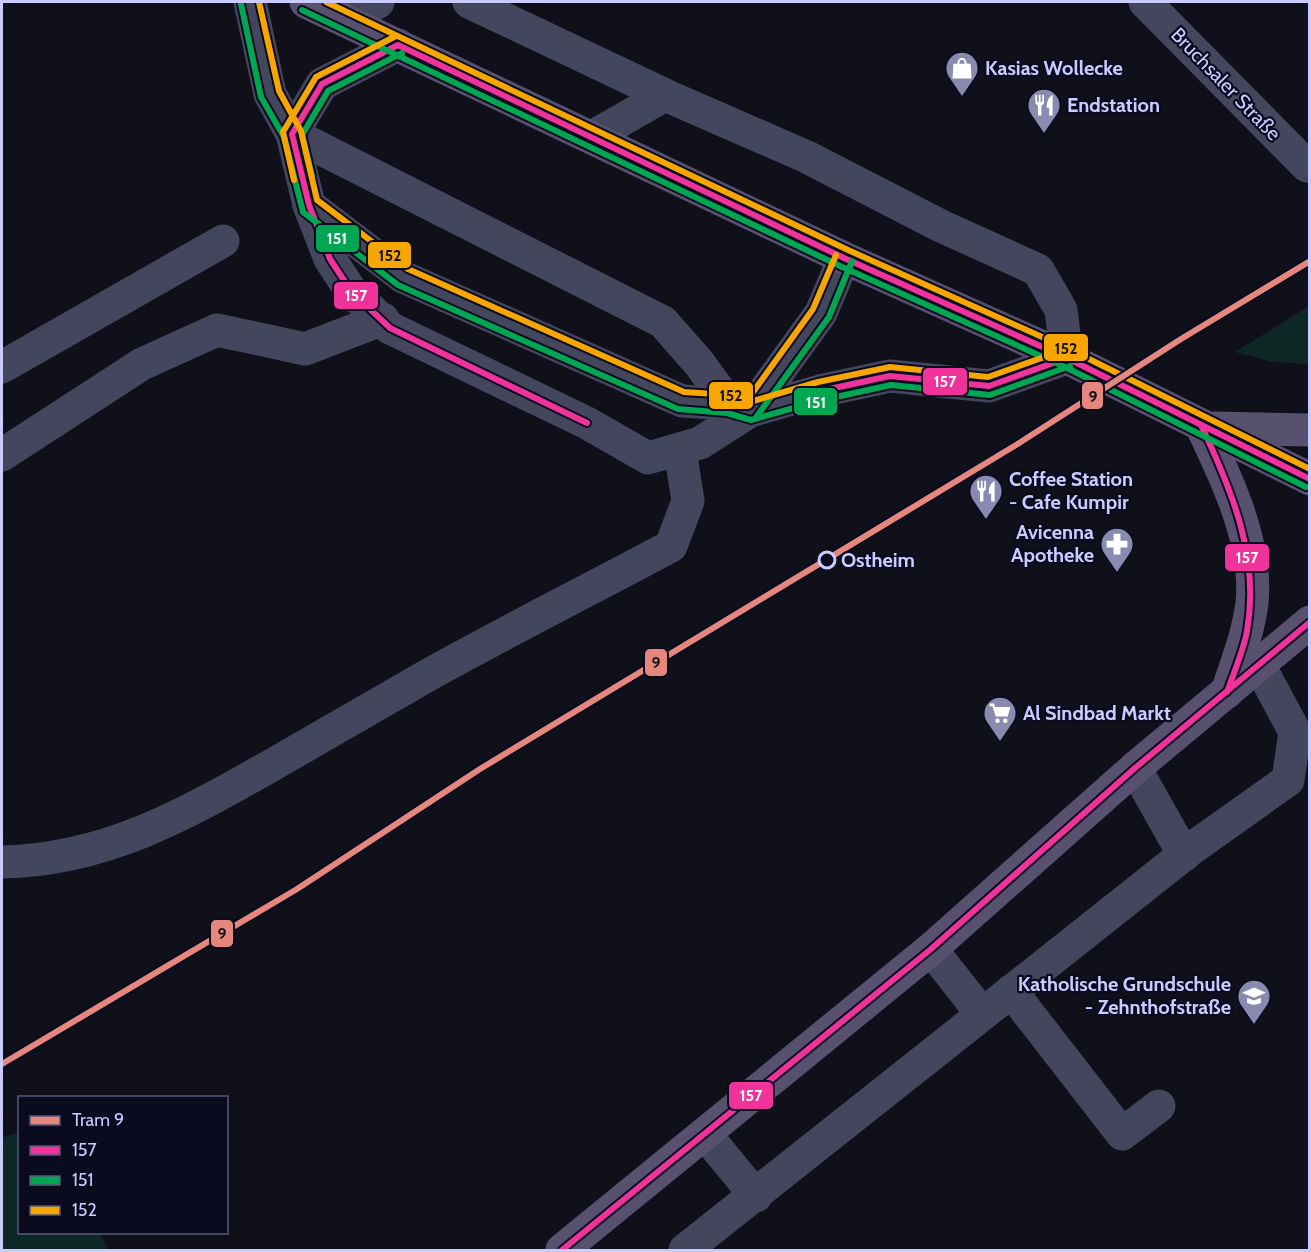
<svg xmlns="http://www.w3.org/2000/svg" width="1311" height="1252" viewBox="0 0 1311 1252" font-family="Cabin,sans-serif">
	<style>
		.green { fill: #0d2725 }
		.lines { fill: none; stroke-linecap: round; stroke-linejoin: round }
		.minor { stroke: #43465d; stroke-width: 33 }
		.major { stroke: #57506f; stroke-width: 33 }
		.bus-1-casing { stroke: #0b0b20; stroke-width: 10 }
		.bus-2-casing { stroke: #0b0b20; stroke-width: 10 }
		.bus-3-casing { stroke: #0b0b20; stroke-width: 10 }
		.bus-1 { stroke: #ef339a; stroke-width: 6 }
		.bus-2 { stroke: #00a651; stroke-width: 6 }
		.bus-3 { stroke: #f7a600; stroke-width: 6 }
		.tram-1-casing { stroke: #0b0b20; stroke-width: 10 }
		.tram-1 { stroke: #e6877e; stroke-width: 6 }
		.stop-dot { fill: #0b0b20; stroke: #cacbff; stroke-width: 3 }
		.labels { text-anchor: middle; stroke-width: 4.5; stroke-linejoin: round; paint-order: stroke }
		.poi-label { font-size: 20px; font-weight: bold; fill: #cacbff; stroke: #0b0b20; text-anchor: start }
		.street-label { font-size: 20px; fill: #cacbff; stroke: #0b0b20 }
		.stop-label { font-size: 20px; font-weight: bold; fill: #cacbff; stroke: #0b0b20; text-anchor: start }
		.line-badge { stroke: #0b0b20; stroke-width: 2 }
		.badge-label { font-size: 16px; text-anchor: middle; font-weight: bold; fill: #fff }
		.pale-badge-label { font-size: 16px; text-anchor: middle; font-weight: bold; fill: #111 }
	</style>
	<rect width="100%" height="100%" fill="#10101b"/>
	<!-- green -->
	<g class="green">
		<path d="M 1309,306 L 1309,365 L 1269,361 L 1235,352 Z"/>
		<path d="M 19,1132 L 20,1232 L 100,1233 L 108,1250 L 2,1250 L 2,1138 Z"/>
	</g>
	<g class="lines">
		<!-- minor -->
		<g class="minor">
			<path d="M 250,2 L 270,94 L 292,134 L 309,205 L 330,259 L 351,291 L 390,328 L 587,423 L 648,458 L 700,443 L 750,411 L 820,391 L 890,376 L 989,386 L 1067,358 L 1061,310 L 1038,270 L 941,226 L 807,157 L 665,95 L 469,2"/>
			<path d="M 1145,2 L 1307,166 L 1310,164"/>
			<path d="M 346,20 L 378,2"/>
			<path d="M 292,134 L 663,322 L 699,363 L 729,404"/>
			<path d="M 292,134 L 322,84 L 398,45"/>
			<path d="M 592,137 L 665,95"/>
			<path d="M 309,205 L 403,277 L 682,401 L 729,404 L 742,408"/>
			<path d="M 2,367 L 223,241"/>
			<path d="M 750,411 L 821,313 L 844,258"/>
			<path d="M 2,455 L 142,364 L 217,330 L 305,349 L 383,319"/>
			<path d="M 1135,768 L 1184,855"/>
			<path d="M 2,862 C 105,860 184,815 272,765 C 325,735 377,704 430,674 C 509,630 591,589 671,546 L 688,501 L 680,450"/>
			<path d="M 931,949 L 982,1014"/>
			<path d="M 1011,991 L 1122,1134 L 1159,1106"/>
			<path d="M 705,1134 L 756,1196"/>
			<path d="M 685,1250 L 1191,849 L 1288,780 L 1295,732 L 1259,665"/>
		</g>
		<!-- major -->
		<g class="major">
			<path d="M 306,2 L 844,258 L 1067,358 L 1310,479"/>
			<path d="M 1202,427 C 1227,479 1258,544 1252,603 C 1248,634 1237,662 1227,692"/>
			<path d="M 1216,428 L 1310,430"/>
			<path d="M 562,1250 L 931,949 L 1135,768 L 1310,622"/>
		</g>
		<defs>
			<g id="bus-1">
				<path d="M 820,391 L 890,376 L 989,386 L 1067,358"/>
				<path d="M 587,423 L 390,328 L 351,291 L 330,259 L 309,205 L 292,134 L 322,84 L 398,45 L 844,258 L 1067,358 L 1310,479"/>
				<path d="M 1202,427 C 1232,491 1260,558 1247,631 C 1243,652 1234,672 1227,692"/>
				<path d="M 562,1250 L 931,949 L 1135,768 L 1310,622"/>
			</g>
			<g id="bus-2">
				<path d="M 241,4 L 261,97 L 284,137 L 303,212 L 398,285 L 678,409 L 727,413 L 751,420 L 822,400 L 891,385 L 990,395 L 1070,366"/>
				<path d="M 302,10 L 840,266 L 1063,366 L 1306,487"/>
				<path d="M 312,176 L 302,135 L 328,91 L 402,53"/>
				<path d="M 757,416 L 829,317 L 852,261"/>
			</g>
			<g id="bus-3">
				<path d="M 259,2 L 279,91 L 301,131 L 317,200 L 408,269 L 684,392 L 730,395 L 750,402 L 818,382 L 890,367 L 988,377 L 1064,350"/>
				<path d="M 326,2 L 848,250 L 1071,350 L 1310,469"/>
				<path d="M 294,180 L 283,132 L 316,77 L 394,37"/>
				<path d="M 743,406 L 813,309 L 836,255"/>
			</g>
		</defs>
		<!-- bus-1 casing -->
		<use href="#bus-1" class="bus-1-casing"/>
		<!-- bus-2 casing -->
		<use href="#bus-2" class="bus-2-casing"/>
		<!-- bus-3 casing -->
		<use href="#bus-3" class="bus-3-casing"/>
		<!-- bus-1 -->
		<use href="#bus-1" class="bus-1"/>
		<!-- bus-2 -->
		<use href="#bus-2" class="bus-2"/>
		<!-- bus-3 -->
		<use href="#bus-3" class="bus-3"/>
		<defs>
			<path id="tram-1" d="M 2,1064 L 297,889 L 480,769 L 1016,445 L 1181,339 L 1310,261"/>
		</defs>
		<!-- tram-1 casing -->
		<use href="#tram-1" class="tram-1-casing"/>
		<!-- tram-1 -->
		<use href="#tram-1" class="tram-1"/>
	</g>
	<!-- icons -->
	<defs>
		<symbol id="shop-pin" viewBox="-11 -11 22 30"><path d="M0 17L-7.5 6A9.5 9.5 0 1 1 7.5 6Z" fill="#898aaf" stroke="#0b0b20"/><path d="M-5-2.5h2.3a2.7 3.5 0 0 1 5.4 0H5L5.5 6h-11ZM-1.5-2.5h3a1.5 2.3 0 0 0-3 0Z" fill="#fff"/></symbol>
		<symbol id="restaurant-pin" viewBox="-11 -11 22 30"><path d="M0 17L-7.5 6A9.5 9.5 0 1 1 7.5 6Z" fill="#898aaf" stroke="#0b0b20"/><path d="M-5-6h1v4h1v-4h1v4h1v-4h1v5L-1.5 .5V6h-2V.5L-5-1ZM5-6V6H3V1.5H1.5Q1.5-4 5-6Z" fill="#fff"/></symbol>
		<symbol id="pharmacy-pin" viewBox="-11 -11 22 30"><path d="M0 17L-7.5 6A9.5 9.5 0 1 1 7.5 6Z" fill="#898aaf" stroke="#0b0b20"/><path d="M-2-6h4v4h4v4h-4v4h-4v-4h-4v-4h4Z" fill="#fff"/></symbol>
		<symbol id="supermarket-pin" viewBox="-11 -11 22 30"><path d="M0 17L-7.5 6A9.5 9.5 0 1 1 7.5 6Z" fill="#898aaf" stroke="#0b0b20"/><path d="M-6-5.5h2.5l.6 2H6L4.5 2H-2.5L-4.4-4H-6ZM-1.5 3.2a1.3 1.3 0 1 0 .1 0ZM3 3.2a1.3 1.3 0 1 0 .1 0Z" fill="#fff"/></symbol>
		<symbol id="school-pin" viewBox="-11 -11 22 30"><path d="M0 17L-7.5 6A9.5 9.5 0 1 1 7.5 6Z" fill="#898aaf" stroke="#0b0b20"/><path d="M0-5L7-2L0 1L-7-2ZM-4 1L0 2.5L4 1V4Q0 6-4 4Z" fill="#fff"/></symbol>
	</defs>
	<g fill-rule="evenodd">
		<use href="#shop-pin" x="943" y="49" width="38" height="52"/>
		<use href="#restaurant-pin" x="1025" y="86" width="38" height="52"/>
		<use href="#restaurant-pin" x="967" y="472" width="38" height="52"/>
		<use href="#pharmacy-pin" x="1098" y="525" width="38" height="52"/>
		<use href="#supermarket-pin" x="981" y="694" width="38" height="52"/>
		<use href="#school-pin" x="1235" y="977" width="38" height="52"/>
	</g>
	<!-- markers -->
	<circle class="stop-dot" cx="827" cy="560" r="8"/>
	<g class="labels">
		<!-- poi labels -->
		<g class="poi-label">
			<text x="985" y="75">Kasias Wollecke</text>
			<text x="1067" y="112">Endstation</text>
			<text x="1009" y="486">Coffee Station<tspan x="1009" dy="23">- Cafe Kumpir</tspan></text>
			<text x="1094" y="539" text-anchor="end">Avicenna<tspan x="1094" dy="23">Apotheke</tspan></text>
			<text x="1023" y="720">Al Sindbad Markt</text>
			<text x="1231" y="991" text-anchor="end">Katholische Grundschule<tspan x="1231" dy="23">- Zehnthofstraße</tspan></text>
		</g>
		<!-- street labels -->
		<g class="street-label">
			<text transform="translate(1226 84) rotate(46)" y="7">Bruchsaler Straße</text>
		</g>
		<!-- stop labels -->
		<g class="stop-label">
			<text x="841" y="567">Ostheim</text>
		</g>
	</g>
	<g class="line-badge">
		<rect x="315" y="224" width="45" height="29" rx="6" fill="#00a651"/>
		<rect x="367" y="241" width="45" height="28" rx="6" fill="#f7a600"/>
		<rect x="333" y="281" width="46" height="29" rx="6" fill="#ef339a"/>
		<rect x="1043" y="333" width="46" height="29" rx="6" fill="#f7a600"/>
		<rect x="922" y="367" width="46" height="29" rx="6" fill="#ef339a"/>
		<rect x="708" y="381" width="46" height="29" rx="6" fill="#f7a600"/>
		<rect x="1081" y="381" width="23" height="29" rx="6" fill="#e6877e"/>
		<rect x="793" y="387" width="45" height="29" rx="6" fill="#00a651"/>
		<rect x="1224" y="543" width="46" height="29" rx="6" fill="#ef339a"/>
		<rect x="644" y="648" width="24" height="29" rx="6" fill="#e6877e"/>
		<rect x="210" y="919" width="24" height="29" rx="6" fill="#e6877e"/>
		<rect x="728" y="1081" width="46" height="29" rx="6" fill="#ef339a"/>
	</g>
	<g class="badge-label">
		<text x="337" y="244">151</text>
		<text x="356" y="301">157</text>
		<text x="945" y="387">157</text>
		<text x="816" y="408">151</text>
		<text x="1247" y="563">157</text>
		<text x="751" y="1101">157</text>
	</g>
	<g class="pale-badge-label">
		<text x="390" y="261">152</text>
		<text x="1066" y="354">152</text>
		<text x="731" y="401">152</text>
		<text x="1093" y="402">9</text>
		<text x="656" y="668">9</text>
		<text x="222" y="939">9</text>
	</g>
	<!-- border -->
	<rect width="1311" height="1252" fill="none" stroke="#cacbff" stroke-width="6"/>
	<!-- legend -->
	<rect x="18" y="1096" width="210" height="138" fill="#0b0b20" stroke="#575879" stroke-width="1.5"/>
	<rect x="30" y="1116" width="30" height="9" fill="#e6877e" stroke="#575879" stroke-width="1.5"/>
	<text x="72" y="1126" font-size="18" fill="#cacbff">Tram 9</text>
	<rect x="30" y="1146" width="30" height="9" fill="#ef339a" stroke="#575879" stroke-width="1.5"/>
	<text x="72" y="1156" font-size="18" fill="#cacbff">157</text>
	<rect x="30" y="1176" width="30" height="9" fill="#00a651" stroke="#575879" stroke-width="1.5"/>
	<text x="72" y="1186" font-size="18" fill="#cacbff">151</text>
	<rect x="30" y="1206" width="30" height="9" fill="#f7a600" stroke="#575879" stroke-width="1.5"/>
	<text x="72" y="1216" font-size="18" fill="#cacbff">152</text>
</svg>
